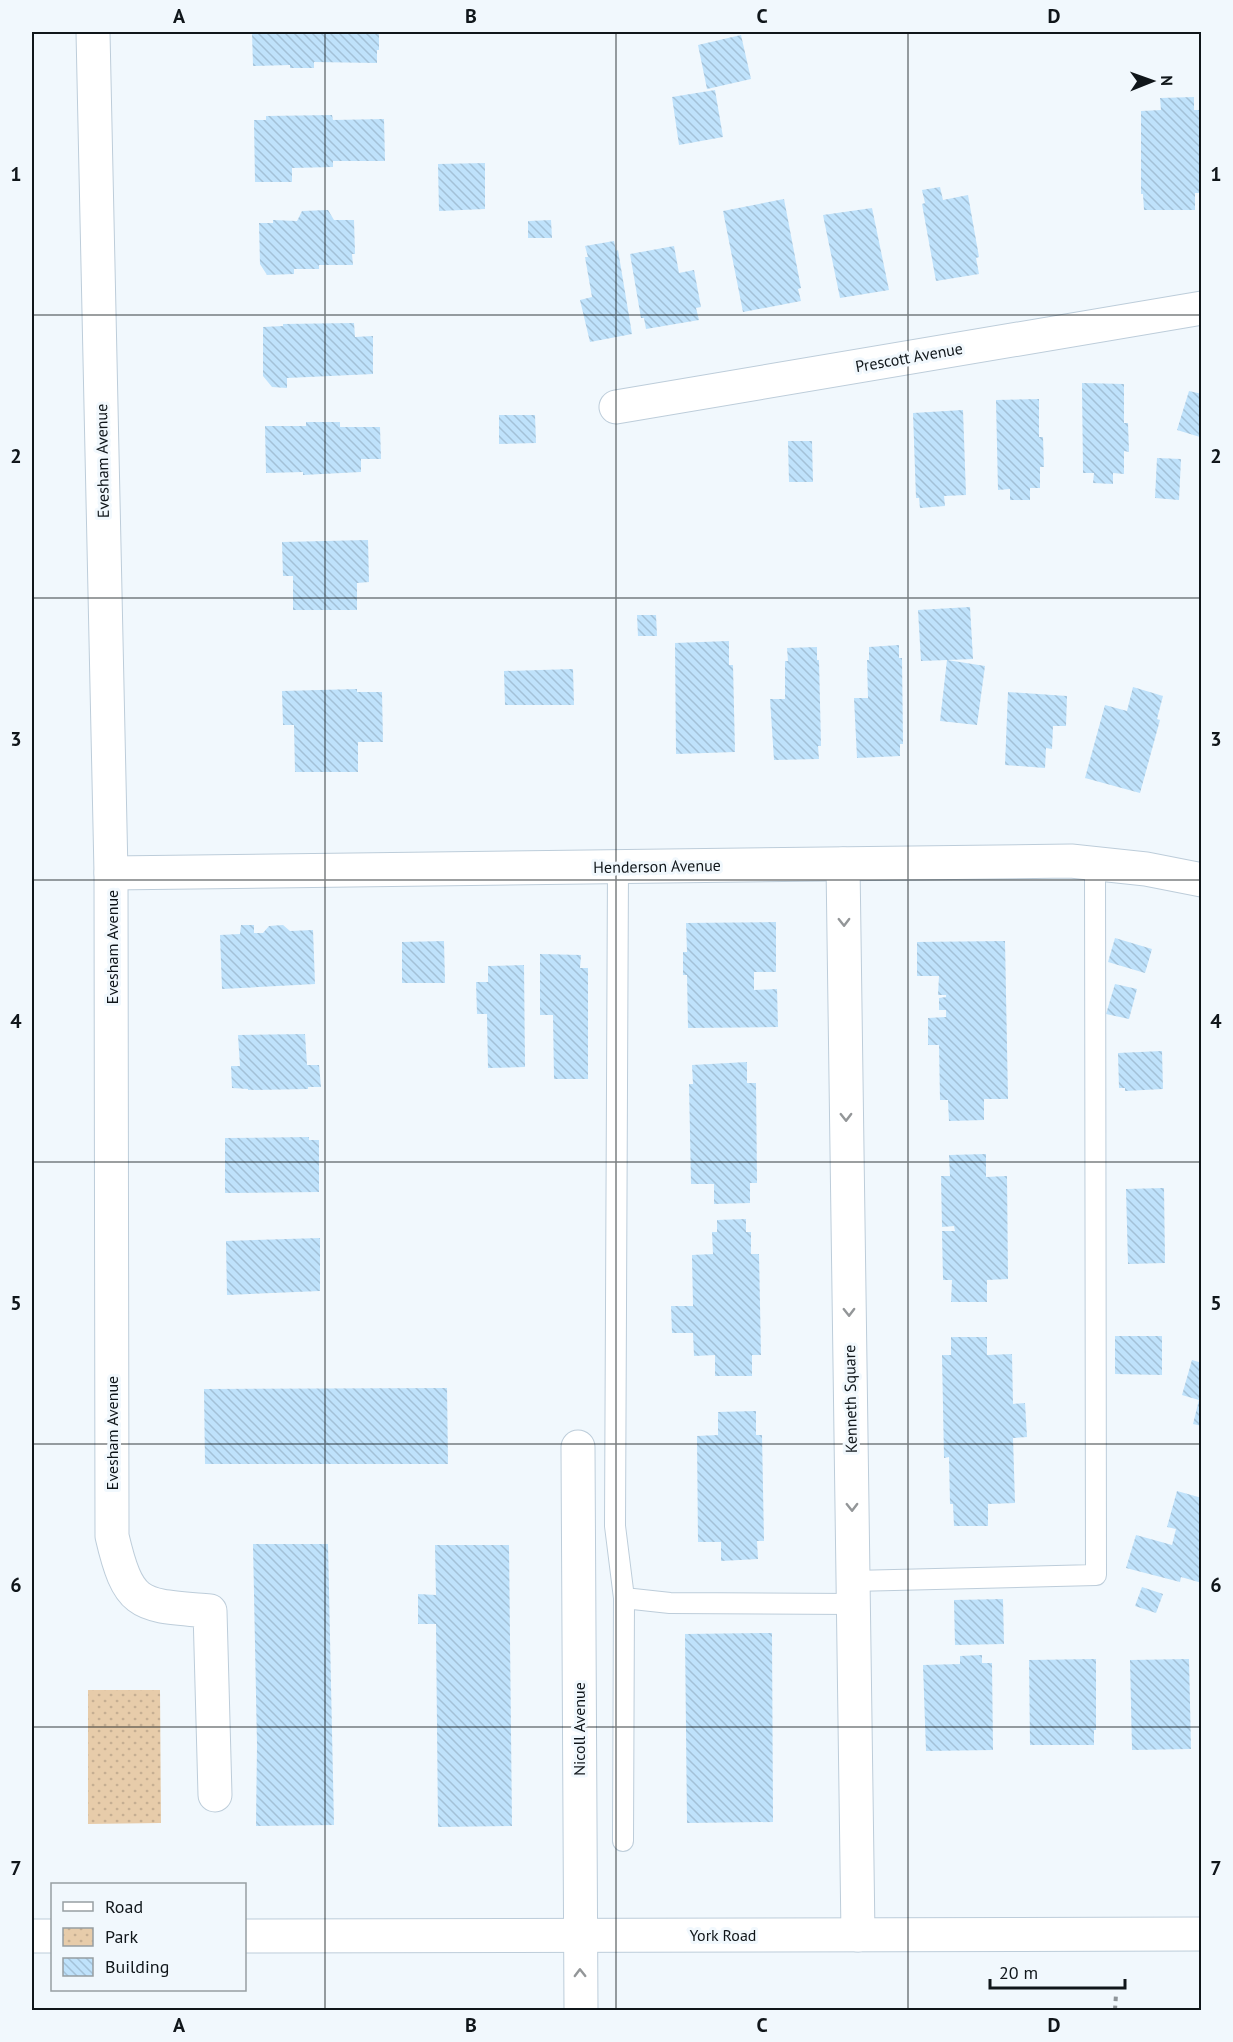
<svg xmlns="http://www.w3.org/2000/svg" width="1233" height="2042" viewBox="0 0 1233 2042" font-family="'PT Sans',sans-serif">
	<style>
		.park { fill: url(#park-dots) }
		.building { fill: url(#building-back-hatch) }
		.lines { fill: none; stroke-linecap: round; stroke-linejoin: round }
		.lane-casing { stroke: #bdcdda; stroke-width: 22 }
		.street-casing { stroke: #bdcdda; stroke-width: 35 }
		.primary-casing { stroke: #bdcdda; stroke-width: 35 }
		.path { stroke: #8f959a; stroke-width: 4; stroke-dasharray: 4.5 4.5; stroke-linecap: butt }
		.lane { stroke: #fff; stroke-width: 20 }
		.street { stroke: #fff; stroke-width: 33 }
		.primary { stroke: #fff; stroke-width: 33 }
		.oneway { stroke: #939698 }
		.grid { fill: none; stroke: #10161a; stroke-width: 1.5; stroke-opacity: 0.55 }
		.labels { text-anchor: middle; stroke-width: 6; stroke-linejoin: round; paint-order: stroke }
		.street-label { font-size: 16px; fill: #10161a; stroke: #f1f8fd }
		.neatline { fill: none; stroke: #10161a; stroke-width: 2 }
		.grid-label { font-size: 20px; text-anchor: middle; font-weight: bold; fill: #10161a }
	</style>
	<defs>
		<pattern id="park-dots" width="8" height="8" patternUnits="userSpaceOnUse" patternTransform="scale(1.5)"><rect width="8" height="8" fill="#e7ccaa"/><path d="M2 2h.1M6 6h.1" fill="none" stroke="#c5ae92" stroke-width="1.8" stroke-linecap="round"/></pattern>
		<pattern id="building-back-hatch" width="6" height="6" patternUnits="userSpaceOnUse" patternTransform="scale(1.5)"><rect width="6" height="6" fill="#bfe2fb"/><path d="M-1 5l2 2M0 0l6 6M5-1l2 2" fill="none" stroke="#a3c1d7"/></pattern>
	</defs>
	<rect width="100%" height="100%" fill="#f1f8fd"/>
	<!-- park -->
	<path class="park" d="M 88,1690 L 160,1690 L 161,1823 L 88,1824 Z"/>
	<!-- building -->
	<g class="building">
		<path d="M 252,32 L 379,32 L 379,50 L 377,50 L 377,63 L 314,62 L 314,68 L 290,68 L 290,65 L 253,66 Z"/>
		<path d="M 741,35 L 751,79 L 707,89 L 698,45 Z"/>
		<path d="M 715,90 L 723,137 L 679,145 L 672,97 Z"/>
		<path d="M 1194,97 L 1194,110 L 1199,110 L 1199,193 L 1195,193 L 1195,210 L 1144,210 L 1143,194 L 1141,194 L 1141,111 L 1161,110 L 1160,98 Z"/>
		<path d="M 332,115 L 333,120 L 384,119 L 385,161 L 333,161 L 333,167 L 292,168 L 292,182 L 255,182 L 254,120 L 266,120 L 266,116 Z"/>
		<path d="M 485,163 L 485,209 L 439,211 L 438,164 Z"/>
		<path d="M 940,187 L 943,200 L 968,195 L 979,257 L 976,258 L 979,274 L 936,281 L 922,204 L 925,203 L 922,190 Z"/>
		<path d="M 784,199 L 801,288 L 798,289 L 801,301 L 743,312 L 723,211 Z"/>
		<path d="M 872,208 L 889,290 L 840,298 L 823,215 Z"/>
		<path d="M 328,210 L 334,220 L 354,220 L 355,254 L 352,254 L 353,265 L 319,265 L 319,269 L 294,269 L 294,274 L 267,275 L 260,264 L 259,223 L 273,223 L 273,220 L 297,221 L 302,211 Z"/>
		<path d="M 551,220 L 552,238 L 528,238 L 528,221 Z"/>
		<path d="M 614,241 L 616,251 L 618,250 L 632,334 L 590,342 L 580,300 L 592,297 L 585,257 L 588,257 L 585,246 Z"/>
		<path d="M 674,246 L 679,273 L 694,270 L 701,307 L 696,308 L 699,320 L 646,329 L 644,318 L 641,318 L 630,254 Z"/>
		<path d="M 354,323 L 355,337 L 373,336 L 373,374 L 287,378 L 287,388 L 272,387 L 263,376 L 263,327 L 283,326 L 283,324 Z"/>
		<path d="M 1082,383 L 1124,384 L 1124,423 L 1128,423 L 1129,452 L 1124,451 L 1124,474 L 1113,473 L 1113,484 L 1093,483 L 1094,473 L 1083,473 Z"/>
		<path d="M 1189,391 L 1202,394 L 1202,444 L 1199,443 L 1200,437 L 1177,430 Z"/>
		<path d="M 1039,399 L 1039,437 L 1043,437 L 1044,467 L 1040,467 L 1040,488 L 1030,488 L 1030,500 L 1010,500 L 1010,489 L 998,490 L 996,400 Z"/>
		<path d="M 963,410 L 966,495 L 944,496 L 945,506 L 920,508 L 919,498 L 916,498 L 913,413 Z"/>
		<path d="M 499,415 L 535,415 L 536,443 L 499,444 Z"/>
		<path d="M 306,422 L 340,422 L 340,427 L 380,427 L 381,459 L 361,459 L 361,472 L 303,475 L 303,472 L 266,473 L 265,426 L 306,426 Z"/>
		<path d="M 788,441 L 812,441 L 813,482 L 789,482 Z"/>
		<path d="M 1157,458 L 1181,459 L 1179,500 L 1155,498 Z"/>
		<path d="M 368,540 L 369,582 L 357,583 L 357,610 L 293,610 L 293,576 L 283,576 L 282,542 Z"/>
		<path d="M 970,607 L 973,659 L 921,661 L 918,610 Z"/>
		<path d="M 637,615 L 656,615 L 657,636 L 638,636 Z"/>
		<path d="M 729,641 L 729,665 L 733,665 L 735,752 L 676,754 L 675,643 Z"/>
		<path d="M 899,645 L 899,658 L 902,658 L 903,744 L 900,744 L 900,756 L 857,758 L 854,698 L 868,698 L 867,660 L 869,660 L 869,647 Z"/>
		<path d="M 817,647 L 817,660 L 819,660 L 821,746 L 818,746 L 819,759 L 774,760 L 770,699 L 785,699 L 785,661 L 788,661 L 787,648 Z"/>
		<path d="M 947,660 L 985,666 L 977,725 L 940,721 Z"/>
		<path d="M 573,669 L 574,705 L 505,705 L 504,671 Z"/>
		<path d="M 1133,687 L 1163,696 L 1157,719 L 1160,720 L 1140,793 L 1085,778 L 1105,705 L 1127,711 Z"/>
		<path d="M 357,689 L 357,692 L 382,692 L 383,742 L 358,742 L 358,772 L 295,772 L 294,725 L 283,725 L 282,691 Z"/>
		<path d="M 1008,692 L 1067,696 L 1066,726 L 1053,726 L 1052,749 L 1046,748 L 1045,768 L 1005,765 Z"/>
		<path d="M 776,922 L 776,972 L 754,972 L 754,990 L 777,989 L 778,1027 L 688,1028 L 687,975 L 683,975 L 683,952 L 687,952 L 686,923 Z"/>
		<path d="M 241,925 L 254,925 L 254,933 L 263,933 L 269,926 L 283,925 L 290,931 L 313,930 L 315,984 L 222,989 L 220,935 L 240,934 Z"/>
		<path d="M 1115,938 L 1152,949 L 1145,973 L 1108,962 Z"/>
		<path d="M 444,941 L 445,983 L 402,983 L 402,942 Z"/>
		<path d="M 1005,941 L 1008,1099 L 984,1099 L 984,1120 L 949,1121 L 948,1100 L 940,1100 L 939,1045 L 928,1045 L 928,1018 L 946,1017 L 946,1010 L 939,1010 L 939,998 L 946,997 L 946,995 L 938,995 L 939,976 L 917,976 L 917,942 Z"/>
		<path d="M 540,954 L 581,955 L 580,968 L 588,968 L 588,1079 L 554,1079 L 553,1015 L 540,1015 Z"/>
		<path d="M 524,965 L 525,1067 L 488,1068 L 487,1014 L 477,1014 L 476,982 L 488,982 L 488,966 Z"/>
		<path d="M 1115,984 L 1137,989 L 1129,1019 L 1106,1014 Z"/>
		<path d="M 305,1034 L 307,1065 L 319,1065 L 321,1087 L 308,1087 L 308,1089 L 248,1090 L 248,1089 L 232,1088 L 231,1066 L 240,1066 L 238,1035 Z"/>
		<path d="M 1162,1051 L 1163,1089 L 1125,1091 L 1125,1088 L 1119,1088 L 1118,1053 Z"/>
		<path d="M 747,1062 L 747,1083 L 756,1083 L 757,1183 L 750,1183 L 750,1203 L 714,1204 L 714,1184 L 691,1184 L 689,1084 L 693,1084 L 692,1065 Z"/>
		<path d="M 309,1137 L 309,1140 L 319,1140 L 319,1192 L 225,1193 L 225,1138 Z"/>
		<path d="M 986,1154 L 986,1177 L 1007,1176 L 1008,1279 L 987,1280 L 987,1302 L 951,1302 L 952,1280 L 943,1280 L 942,1231 L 955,1231 L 954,1226 L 942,1227 L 941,1176 L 950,1176 L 949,1155 Z"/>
		<path d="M 1164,1188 L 1165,1263 L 1128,1264 L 1126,1189 Z"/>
		<path d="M 746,1219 L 746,1232 L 751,1232 L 751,1254 L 759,1254 L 761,1355 L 752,1355 L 752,1376 L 715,1376 L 715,1355 L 694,1356 L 693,1333 L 672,1333 L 671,1306 L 693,1306 L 692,1255 L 713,1254 L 712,1232 L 717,1232 L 717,1220 Z"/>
		<path d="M 320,1238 L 320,1291 L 227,1295 L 226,1241 Z"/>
		<path d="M 1115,1336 L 1162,1336 L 1162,1375 L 1115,1374 Z"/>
		<path d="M 951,1337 L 987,1337 L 987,1355 L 1012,1354 L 1013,1404 L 1025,1403 L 1027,1437 L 1013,1438 L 1015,1503 L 988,1504 L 988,1526 L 954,1526 L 953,1504 L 950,1504 L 949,1457 L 944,1458 L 942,1355 L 951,1355 Z"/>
		<path d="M 1192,1360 L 1202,1363 L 1202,1426 L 1193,1424 L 1199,1400 L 1182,1395 Z"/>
		<path d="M 447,1388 L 448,1464 L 205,1464 L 204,1389 Z"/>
		<path d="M 756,1411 L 756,1435 L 762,1435 L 764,1541 L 757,1541 L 758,1559 L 721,1561 L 721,1542 L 698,1542 L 697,1436 L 718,1435 L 718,1412 Z"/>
		<path d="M 1177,1491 L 1202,1498 L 1202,1583 L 1181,1577 L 1180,1582 L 1126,1568 L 1136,1535 L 1172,1545 L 1176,1529 L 1167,1527 Z"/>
		<path d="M 253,1544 L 328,1544 L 334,1825 L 256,1826 L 257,1745 Z"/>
		<path d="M 435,1545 L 509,1545 L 512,1826 L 438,1827 L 436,1624 L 418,1624 L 418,1594 L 436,1595 Z"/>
		<path d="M 1142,1587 L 1163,1594 L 1156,1613 L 1135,1606 Z"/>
		<path d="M 1003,1599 L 1004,1644 L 955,1645 L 954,1600 Z"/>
		<path d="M 772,1633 L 773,1822 L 687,1823 L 685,1634 Z"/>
		<path d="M 982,1655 L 982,1663 L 992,1663 L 993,1750 L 926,1751 L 923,1665 L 960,1664 L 960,1656 Z"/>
		<path d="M 1096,1659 L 1096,1730 L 1094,1730 L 1094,1745 L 1030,1745 L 1029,1660 Z"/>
		<path d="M 1189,1659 L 1191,1749 L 1132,1750 L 1130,1660 Z"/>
	</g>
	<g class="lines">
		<defs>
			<g id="lane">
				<path d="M 618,867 L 615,1526 L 624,1598 L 670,1603 L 853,1604"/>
				<path d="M 853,1581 L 1096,1575 L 1095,864"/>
				<path d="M 623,1841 L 624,1598"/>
			</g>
			<g id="street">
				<path d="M 93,32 L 111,873 L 112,1536 C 129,1609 140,1605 210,1611 L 215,1795"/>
				<path d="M 616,407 L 1202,308"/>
				<path d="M 843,864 L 858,1935"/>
				<path d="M 111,873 L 1071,861 L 1146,869 L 1202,880"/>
				<path d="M 578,1447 L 581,2010"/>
			</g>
			<g id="primary">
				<path d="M 32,1936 L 52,1936"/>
				<path d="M 244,1936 L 1202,1934"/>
			</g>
		</defs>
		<!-- lane casing -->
		<use href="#lane" class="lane-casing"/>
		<!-- street casing -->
		<use href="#street" class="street-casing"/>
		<!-- primary casing -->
		<use href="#primary" class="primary-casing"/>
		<!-- path -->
		<path class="path" d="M 1115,2010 L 1116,1994"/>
		<!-- lane -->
		<use href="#lane" class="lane"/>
		<!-- street -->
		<use href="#street" class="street"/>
		<!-- primary -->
		<use href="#primary" class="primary"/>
	</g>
	<!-- one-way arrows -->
	<defs><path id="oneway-chevron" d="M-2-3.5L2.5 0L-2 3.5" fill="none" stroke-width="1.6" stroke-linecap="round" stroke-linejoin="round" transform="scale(1.5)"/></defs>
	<g class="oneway">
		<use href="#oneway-chevron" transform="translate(844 922) rotate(89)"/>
		<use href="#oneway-chevron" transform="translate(846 1117) rotate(89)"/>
		<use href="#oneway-chevron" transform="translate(849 1312) rotate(89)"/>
		<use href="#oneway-chevron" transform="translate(852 1507) rotate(89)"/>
		<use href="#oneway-chevron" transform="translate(580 1973) rotate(-91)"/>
	</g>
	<!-- grid -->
	<path class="grid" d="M 325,32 L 325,2010M 616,32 L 616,2010M 908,32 L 908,2010M 32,315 L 1202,315M 32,598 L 1202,598M 32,880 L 1202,880M 32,1162 L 1202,1162M 32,1444 L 1202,1444M 32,1727 L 1202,1727"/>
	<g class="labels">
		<!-- street labels -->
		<g class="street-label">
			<text transform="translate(909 357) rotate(-10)" y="6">Prescott Avenue</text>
			<text transform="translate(102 461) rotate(-91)" y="6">Evesham Avenue</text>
			<text transform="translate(657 866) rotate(-1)" y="6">Henderson Avenue</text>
			<text transform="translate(112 947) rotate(-90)" y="6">Evesham Avenue</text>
			<text transform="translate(850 1399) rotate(-91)" y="6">Kenneth Square</text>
			<text transform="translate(112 1433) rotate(-90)" y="6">Evesham Avenue</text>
			<text transform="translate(579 1729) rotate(-90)" y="6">Nicoll Avenue</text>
			<text x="723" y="1941">York Road</text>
		</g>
	</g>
	<!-- border -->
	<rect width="1233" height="2042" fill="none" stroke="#f1f8fd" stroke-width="66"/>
	<!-- legend -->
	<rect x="51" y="1883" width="195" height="108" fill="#f1f8fd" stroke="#979ea2" stroke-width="1.5"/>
	<rect x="63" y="1902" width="30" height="9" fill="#ffffff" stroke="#979ea2" stroke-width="1.5"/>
	<text x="105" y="1913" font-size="18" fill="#10161a">Road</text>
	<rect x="63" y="1928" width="30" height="18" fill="url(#park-dots)" stroke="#979ea2" stroke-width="1.5"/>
	<text x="105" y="1943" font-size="18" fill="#10161a">Park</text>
	<rect x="63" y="1958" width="30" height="18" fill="url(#building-back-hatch)" stroke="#979ea2" stroke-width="1.5"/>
	<text x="105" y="1973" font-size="18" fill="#10161a">Building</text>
	<!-- north arrow -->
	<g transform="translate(1152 81) rotate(89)" stroke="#f1f8fd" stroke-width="4.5" paint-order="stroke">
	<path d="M0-4.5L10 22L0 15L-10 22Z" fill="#10161a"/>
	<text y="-9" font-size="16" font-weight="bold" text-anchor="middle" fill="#10161a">N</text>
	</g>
	<!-- scale -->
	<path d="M990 1979v9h135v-9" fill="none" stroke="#10161a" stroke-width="3"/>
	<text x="999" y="1979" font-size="18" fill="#10161a" stroke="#f1f8fd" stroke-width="4.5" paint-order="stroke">20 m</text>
	<rect x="33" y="33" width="1167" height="1976" class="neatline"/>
	<g class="grid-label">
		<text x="179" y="23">A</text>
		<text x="471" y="23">B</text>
		<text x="762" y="23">C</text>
		<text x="1054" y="23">D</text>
		<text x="16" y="181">1</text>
		<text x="1216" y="181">1</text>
		<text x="16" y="463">2</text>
		<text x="1216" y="463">2</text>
		<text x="16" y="746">3</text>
		<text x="1216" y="746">3</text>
		<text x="16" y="1028">4</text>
		<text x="1216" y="1028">4</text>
		<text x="16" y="1310">5</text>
		<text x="1216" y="1310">5</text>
		<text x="16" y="1592">6</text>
		<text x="1216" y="1592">6</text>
		<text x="16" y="1875">7</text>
		<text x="1216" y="1875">7</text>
		<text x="179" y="2032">A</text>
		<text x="471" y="2032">B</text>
		<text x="762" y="2032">C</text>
		<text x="1054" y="2032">D</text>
	</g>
</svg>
